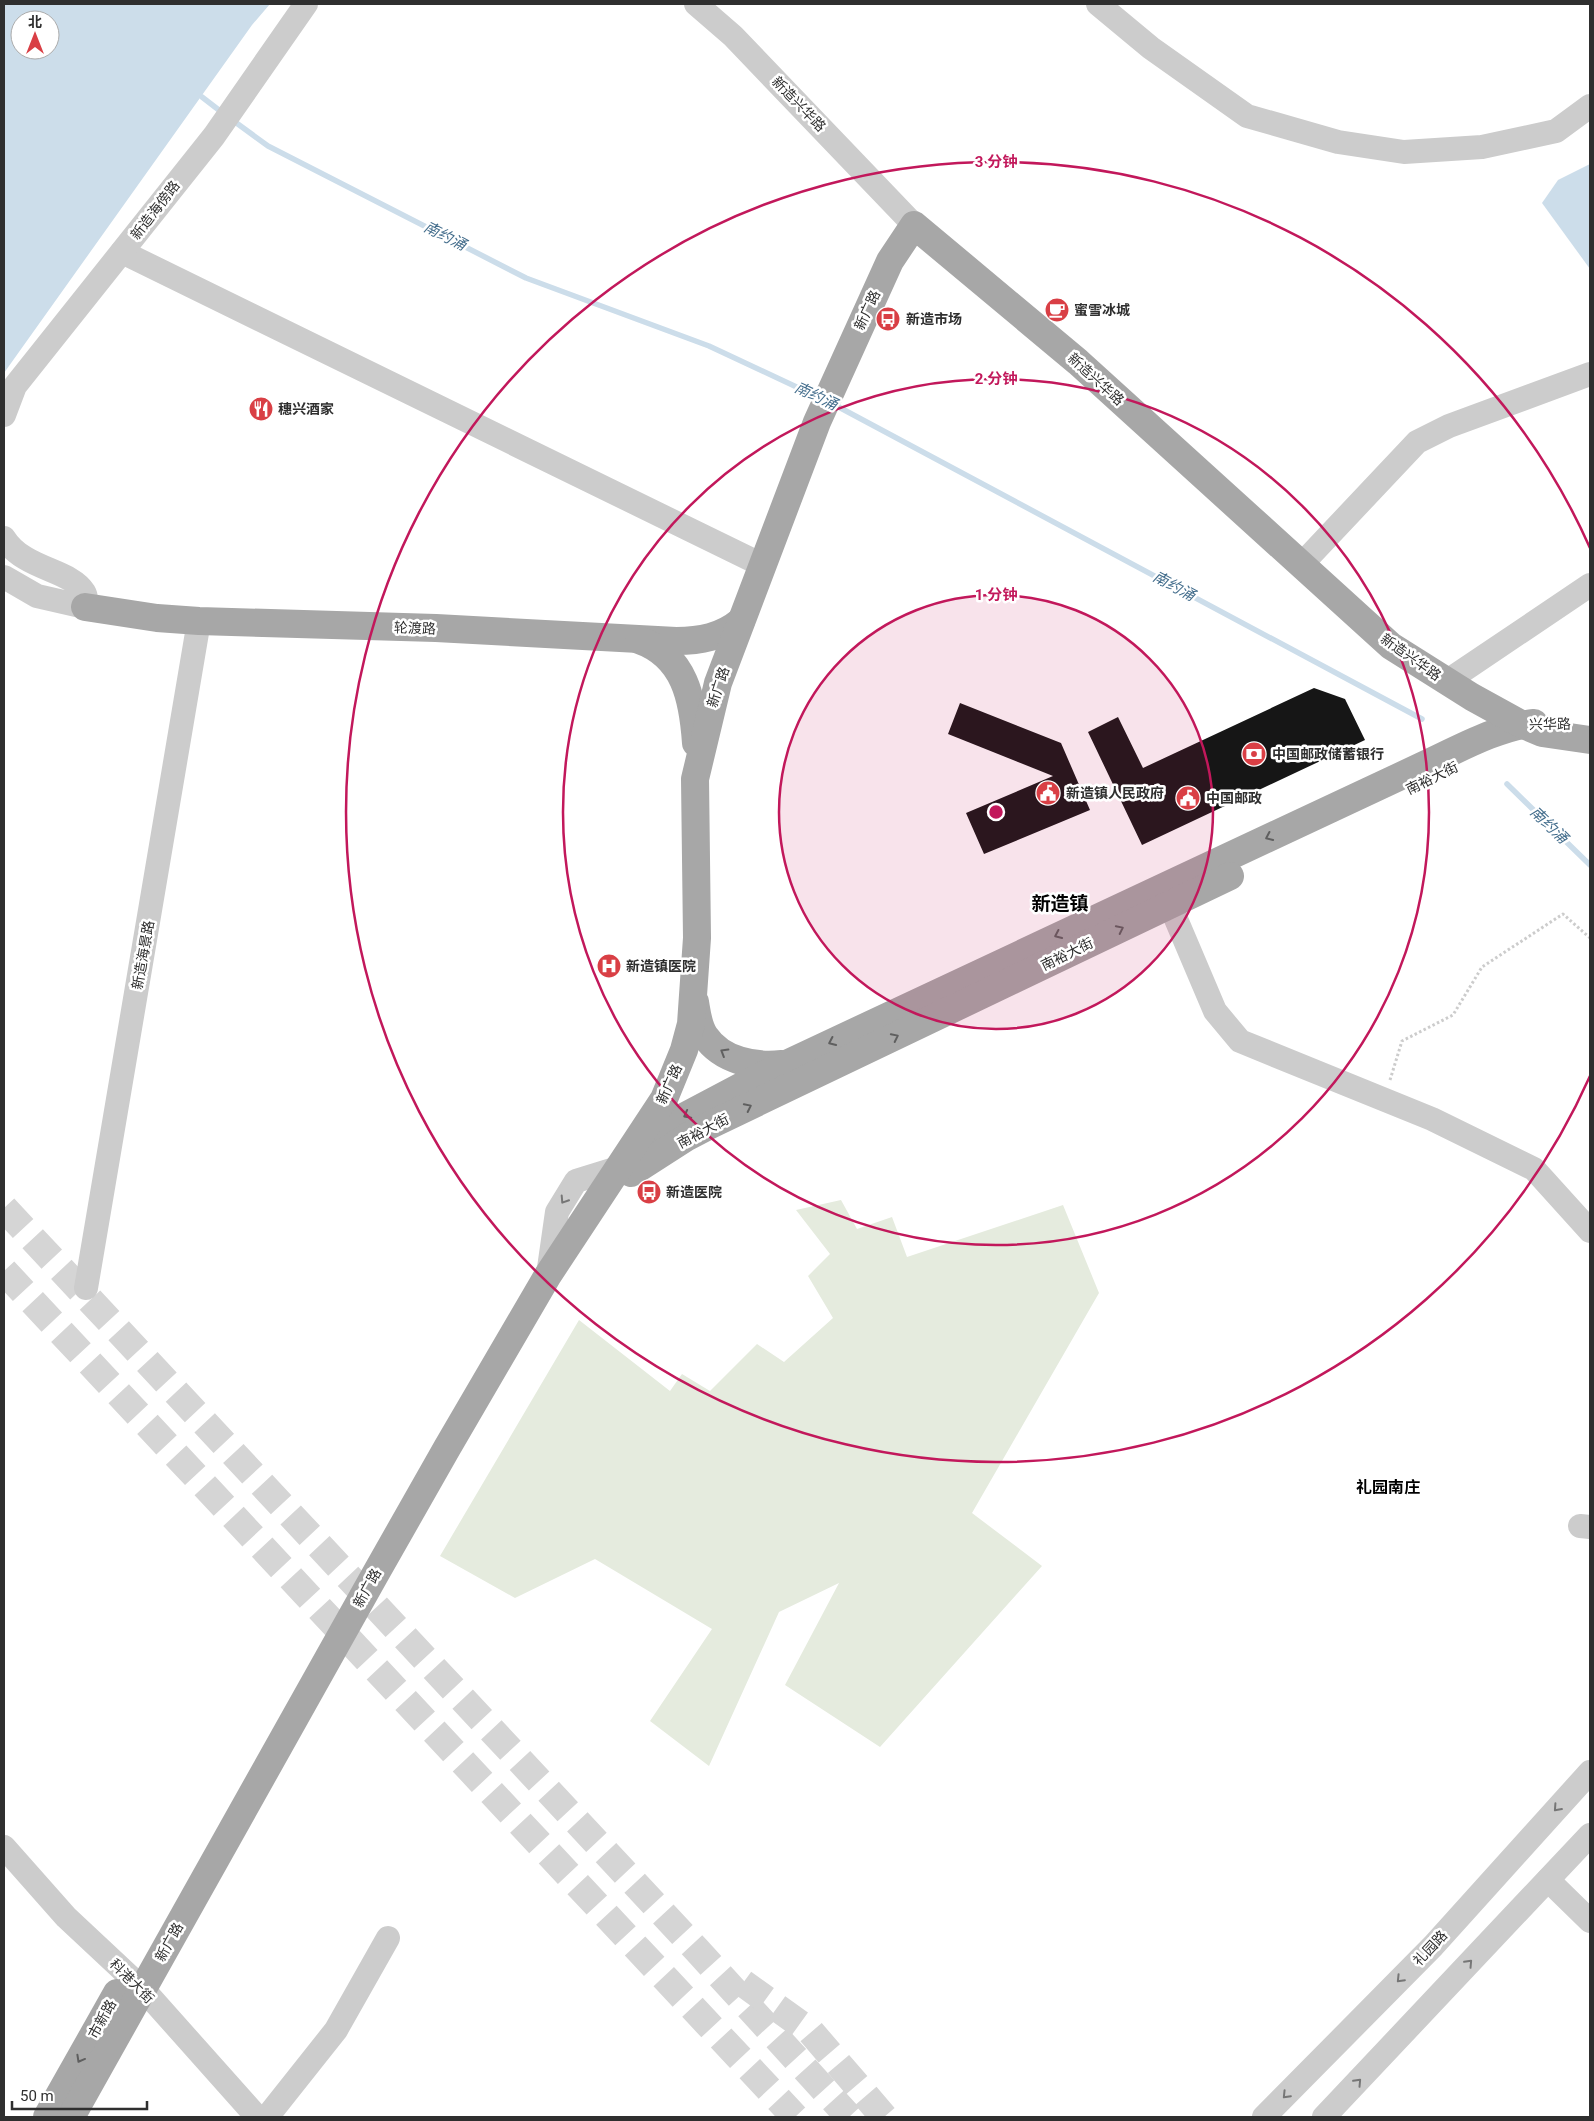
<svg xmlns="http://www.w3.org/2000/svg" width="1594" height="2121" viewBox="0 0 1594 2121" font-family="Roboto,'Noto Sans SC',sans-serif">
	<style>
		.green { fill: #e5ebde }
		.water { fill: #ccddea; fill-rule: evenodd }
		.lines { fill: none; stroke-linecap: round; stroke-linejoin: round }
		.stream { stroke: #ccddea; stroke-width: 5.5 }
		.building { fill: #161616 }
		.major-tunnel { stroke: #d5d5d5; stroke-width: 28; stroke-dasharray: 28 14; stroke-linecap: butt }
		.path { stroke: #ccc; stroke-width: 3; stroke-dasharray: 2.5 2.5; stroke-linecap: butt }
		.minor { stroke: #ccc; stroke-width: 24 }
		.major { stroke: #a7a7a7; stroke-width: 28 }
		.oneway { stroke: #5f5f5f }
		.oneway2 { stroke: #767676 }
		.ring { fill: none; stroke: #c2185b; stroke-width: 2.5 }
		.labels { text-anchor: middle; stroke-width: 5; stroke-linejoin: round; paint-order: stroke }
		.street-label { font-size: 14px; fill: #2f2f2f; stroke: #fff }
		.poi-label { font-size: 14px; font-weight: bold; fill: #2f2f2f; stroke: #fff; text-anchor: start }
		.water-label { font-size: 15px; font-style: italic; fill: #436d8c; stroke: #fff }
		.quarter-label { font-size: 16px; font-weight: bold; fill: #000; stroke: #fff }
		.district-label { font-size: 19px; font-weight: bold; fill: #000; stroke: #fff }
		.centre { fill: #c2185b; stroke: #fff; stroke-width: 2.5 }
		.ring-label { font-size: 15px; text-anchor: middle; font-weight: bold; fill: #c2185b; stroke: #fff; stroke-width: 5; stroke-linejoin: round; paint-order: stroke }
	</style>
	<rect width="100%" height="100%" fill="#fff"/>
	<!-- green -->
	<path class="green" d="M 841,1200 L 857,1229 L 892,1217 L 907,1257 L 1063,1205 L 1099,1293 L 972,1513 L 1042,1566 L 880,1747 L 785,1685 L 839,1583 L 779,1612 L 709,1766 L 650,1721 L 712,1629 L 595,1559 L 515,1598 L 440,1556 L 579,1320 L 670,1391 L 682,1374 L 710,1391 L 757,1344 L 784,1362 L 833,1318 L 808,1276 L 830,1254 L 796,1210 Z"/>
	<!-- water -->
	<g class="water">
		<path d="M 4,4 L 270,4 L 252,25 L 4,373 ZM 20,20 L 50,20 L 50,50 L 20,50 Z"/>
		<path d="M 1590,164 L 1590,269 L 1542,203 L 1558,180 Z"/>
	</g>
	<g class="lines">
		<!-- stream -->
		<g class="stream">
			<path d="M 202,97 L 224,114"/>
			<path d="M 231,119 L 268,146 L 526,278 L 709,346 L 820,398"/>
			<path d="M 833,404 L 1422,719"/>
			<path d="M 1507,784 L 1590,865"/>
		</g>
	</g>
	<!-- building -->
	<g class="building">
		<path d="M 1314,688 L 1345,699 L 1365,740 L 1142,845 L 1088,732 L 1118,717 L 1143,768 Z"/>
		<path d="M 960,703 L 1061,743 L 1090,810 L 984,854 L 966,813 L 1053,776 L 948,734 Z"/>
	</g>
	<g class="lines">
		<!-- major-tunnel -->
		<g class="major-tunnel">
			<path d="M 4,1208 L 696,1949 L 849,2117"/>
			<path d="M 4,1271 L 795,2117"/>
			<path d="M 743,1983 L 811,2032 L 884,2117"/>
		</g>
		<!-- path -->
		<path class="path" d="M 1390,1080 L 1402,1041 L 1453,1015 L 1482,967 L 1563,914 L 1590,938"/>
		<!-- minor -->
		<g class="minor">
			<path d="M 696,4 L 733,36 L 914,225"/>
			<path d="M 1098,4 L 1151,48 L 1247,116 L 1338,142 L 1404,152 L 1482,147 L 1556,131 L 1590,106"/>
			<path d="M 122,252 L 762,565"/>
			<path d="M 4,415 L 15,386 L 214,136 L 306,4"/>
			<path d="M 4,538 C 24,570 70,569 84,592 C 87,597 86,602 85,607 L 37,596 L 4,577"/>
			<path d="M 1301,565 L 1417,442 L 1449,426 L 1590,374"/>
			<path d="M 1446,682 L 1590,585"/>
			<path d="M 1170,905 L 1215,1011 L 1240,1041 L 1432,1119 L 1534,1169 L 1590,1231"/>
			<path d="M 548,1275 L 557,1212 L 576,1181 L 618,1168"/>
			<path d="M 86,1288 L 199,621"/>
			<path d="M 1580,1526 L 1590,1527"/>
			<path d="M 4,1847 L 66,1917 L 143,1989 L 257,2117"/>
			<path d="M 1548,1880 L 1590,1921"/>
			<path d="M 267,2117 L 336,2030 L 388,1938"/>
			<path d="M 1264,2117 L 1433,1946 L 1590,1772"/>
			<path d="M 1324,2117 L 1590,1835"/>
		</g>
		<!-- major -->
		<g class="major">
			<path d="M 85,607 L 157,618 L 199,621 L 436,628 L 676,641 C 700,641 722,637 741,621"/>
			<path d="M 639,640 C 685,656 693,699 696,743"/>
			<path d="M 695,1002 C 697,1014 698,1026 705,1036 C 722,1061 755,1067 782,1064"/>
			<path d="M 641,1146 L 678,1120 L 765,1074 L 1422,766 C 1455,751 1497,727 1534,723"/>
			<path d="M 631,1173 L 687,1137 L 712,1124 L 1230,876"/>
			<path d="M 47,2117 L 117,1993 L 143,1989"/>
			<path d="M 71,2117 L 376,1573 L 447,1448 L 548,1275 L 664,1099 L 684,1050 L 691,1024 L 697,938 L 695,779 L 718,683 L 817,422 L 890,261 L 914,225 L 1078,362 L 1391,646 L 1472,697 L 1521,724 L 1542,733 L 1590,740"/>
		</g>
	</g>
	<!-- one-way arrows -->
	<defs><path id="oneway-chevron" d="M-2-3.5L2.5 0L-2 3.5" fill="none" stroke-width="1.6" stroke-linecap="round" stroke-linejoin="round" transform="scale(1.25)"/></defs>
	<g class="oneway">
		<use href="#oneway-chevron" transform="translate(1269 837) rotate(155)"/>
		<use href="#oneway-chevron" transform="translate(1120 929) rotate(-26)"/>
		<use href="#oneway-chevron" transform="translate(1058 935) rotate(155)"/>
		<use href="#oneway-chevron" transform="translate(895 1037) rotate(-26)"/>
		<use href="#oneway-chevron" transform="translate(832 1042) rotate(155)"/>
		<use href="#oneway-chevron" transform="translate(724 1052) rotate(-149)"/>
		<use href="#oneway-chevron" transform="translate(748 1107) rotate(-26)"/>
		<use href="#oneway-chevron" transform="translate(687 1115) rotate(152)"/>
		<use href="#oneway-chevron" transform="translate(80 2059) rotate(119)"/>
	</g>
	<g class="oneway2">
		<use href="#oneway-chevron" transform="translate(564 1200) rotate(123)"/>
		<use href="#oneway-chevron" transform="translate(1557 1808) rotate(132)"/>
		<use href="#oneway-chevron" transform="translate(1469 1963) rotate(-47)"/>
		<use href="#oneway-chevron" transform="translate(1400 1979) rotate(134)"/>
		<use href="#oneway-chevron" transform="translate(1358 2082) rotate(-47)"/>
		<use href="#oneway-chevron" transform="translate(1286 2095) rotate(134)"/>
	</g>
	<!-- distance rings -->
	<circle cx="996" cy="812" r="217" fill="#c2185b" fill-opacity=".12"/>
	<g class="ring">
		<circle cx="996" cy="812" r="217"/>
		<circle cx="996" cy="812" r="433"/>
		<path d="M1590 1076A650 650 0 1 1 1590 548"/>
	</g>
	<!-- icons -->
	<defs>
		<symbol id="cafe-disc" viewBox="-11 -11 22 22"><circle r="9.5" fill="#d93f45" stroke="#fff"/><path d="M-5.5-4.5H6V0H3Q3 3.5 0 3.5H-2.5Q-5.5 3.5-5.5 0ZM3-3.2v2h1.7v-2ZM-6 4.5H4V6H-6Z" fill="#fff"/></symbol>
		<symbol id="bus-disc" viewBox="-11 -11 22 22"><circle r="9.5" fill="#d93f45" stroke="#fff"/><path d="M-5-6H5V4H4V6H2V4H-2V6H-4V4H-5ZM-3.5-4V0h7V-4ZM-3.5 1.2v1.5H-2V1.2ZM2 1.2v1.5H3.5V1.2Z" fill="#fff"/></symbol>
		<symbol id="restaurant-disc" viewBox="-11 -11 22 22"><circle r="9.5" fill="#d93f45" stroke="#fff"/><path d="M-5-6h1v4h1v-4h1v4h1v-4h1v5L-1.5 .5V6h-2V.5L-5-1ZM5-6V6H3V1.5H1.5Q1.5-4 5-6Z" fill="#fff"/></symbol>
		<symbol id="bank-disc" viewBox="-11 -11 22 22"><circle r="9.5" fill="#d93f45" stroke="#fff"/><path d="M-6-4H6V4H-6ZM0-2.3a2.3 2.3 0 1 0 0 4.6a2.3 2.3 0 1 0 0-4.6Z" fill="#fff"/></symbol>
		<symbol id="civic-disc" viewBox="-11 -11 22 22"><circle r="9.5" fill="#d93f45" stroke="#fff"/><path d="M-.6-6.5H3V-4.5H.6V-3L4-1V1h2V6H-6V1h2V-1L-.6-3ZM-1.2 2.5V6h2.4V2.5Z" fill="#fff"/></symbol>
		<symbol id="hospital-disc" viewBox="-11 -11 22 22"><circle r="9.5" fill="#d93f45" stroke="#fff"/><path d="M-5-5h3v3.5h4V-5h3V5h-3V1.5h-4V5h-3Z" fill="#fff"/></symbol>
	</defs>
	<g fill-rule="evenodd">
		<use href="#cafe-disc" x="1043" y="296" width="28" height="28"/>
		<use href="#bus-disc" x="874" y="305" width="28" height="28"/>
		<use href="#restaurant-disc" x="247" y="395" width="28" height="28"/>
		<use href="#bank-disc" x="1240" y="740" width="28" height="28"/>
		<use href="#civic-disc" x="1034" y="779" width="28" height="28"/>
		<use href="#civic-disc" x="1174" y="784" width="28" height="28"/>
		<use href="#hospital-disc" x="595" y="952" width="28" height="28"/>
		<use href="#bus-disc" x="635" y="1178" width="28" height="28"/>
	</g>
	<g class="labels">
		<!-- street labels -->
		<g class="street-label">
			<text transform="translate(799 104) rotate(46)" y="5">新造兴华路</text>
			<text transform="translate(155 210) rotate(-52)" y="5">新造海傍路</text>
			<text transform="translate(867 310) rotate(-65)" y="5">新广路</text>
			<text transform="translate(1096 379) rotate(42)" y="5">新造兴华路</text>
			<text transform="translate(415 628) rotate(2)" y="5">轮渡路</text>
			<text transform="translate(1411 657) rotate(35)" y="5">新造兴华路</text>
			<text transform="translate(718 687) rotate(-72)" y="5">新广路</text>
			<text transform="translate(1550 724) rotate(-1)" y="5">兴华路</text>
			<text transform="translate(1432 778) rotate(-26)" y="5">南裕大街</text>
			<text transform="translate(1067 954) rotate(-26)" y="5">南裕大街</text>
			<text transform="translate(143 955) rotate(-80)" y="5">新造海景路</text>
			<text transform="translate(669 1084) rotate(-66)" y="5">新广路</text>
			<text transform="translate(703 1131) rotate(-28)" y="5">南裕大街</text>
			<text transform="translate(367 1588) rotate(-61)" y="5">新广路</text>
			<text transform="translate(169 1942) rotate(-61)" y="5">新广路</text>
			<text transform="translate(1430 1948) rotate(-47)" y="5">礼园路</text>
			<text transform="translate(132 1981) rotate(45)" y="5">科港大街</text>
			<text transform="translate(102 2019) rotate(-61)" y="5">市新路</text>
		</g>
		<!-- poi labels -->
		<g class="poi-label">
			<text x="1074" y="315">蜜雪冰城</text>
			<text x="906" y="324">新造市场</text>
			<text x="278" y="414">穗兴酒家</text>
			<text x="1272" y="759">中国邮政储蓄银行</text>
			<text x="1066" y="798">新造镇人民政府</text>
			<text x="1206" y="803">中国邮政</text>
			<text x="626" y="971">新造镇医院</text>
			<text x="666" y="1197">新造医院</text>
		</g>
		<!-- water labels -->
		<g class="water-label">
			<text transform="translate(445 236) rotate(27)" y="5">南约涌</text>
			<text transform="translate(816 396) rotate(25)" y="5">南约涌</text>
			<text transform="translate(1174 586) rotate(28)" y="5">南约涌</text>
			<text transform="translate(1549 825) rotate(44)" y="5">南约涌</text>
		</g>
		<!-- quarter labels -->
		<g class="quarter-label">
			<text x="1388" y="1493">礼园南庄</text>
		</g>
		<!-- district labels -->
		<g class="district-label">
			<text x="1060" y="910">新造镇</text>
		</g>
	</g>
	<circle cx="996" cy="812" r="8" class="centre"/>
	<g class="ring-label">
		<text x="996" y="167">3 分钟</text>
		<text x="996" y="384">2 分钟</text>
		<text x="996" y="600">1 分钟</text>
	</g>
	<!-- border -->
	<rect width="1594" height="2121" fill="none" stroke="#2f2f2f" stroke-width="10"/>
	<!-- north arrow -->
	<g transform="translate(35 35)"><circle r="24" fill="#ffffff" stroke="#acacac"/>
	<path d="M0-4L9 19L0 12L-9 19Z" fill="#d93f45"/>
	<text y="-8" font-size="14" font-weight="bold" text-anchor="middle" fill="#2f2f2f">北</text>
	</g>
	<!-- scale -->
	<path d="M12 2101v8h135v-8" fill="none" stroke="#2f2f2f" stroke-width="2.5"/>
	<text x="20" y="2101" font-size="15" fill="#2f2f2f" stroke="#ffffff" stroke-width="4" paint-order="stroke">50 m</text>
</svg>
